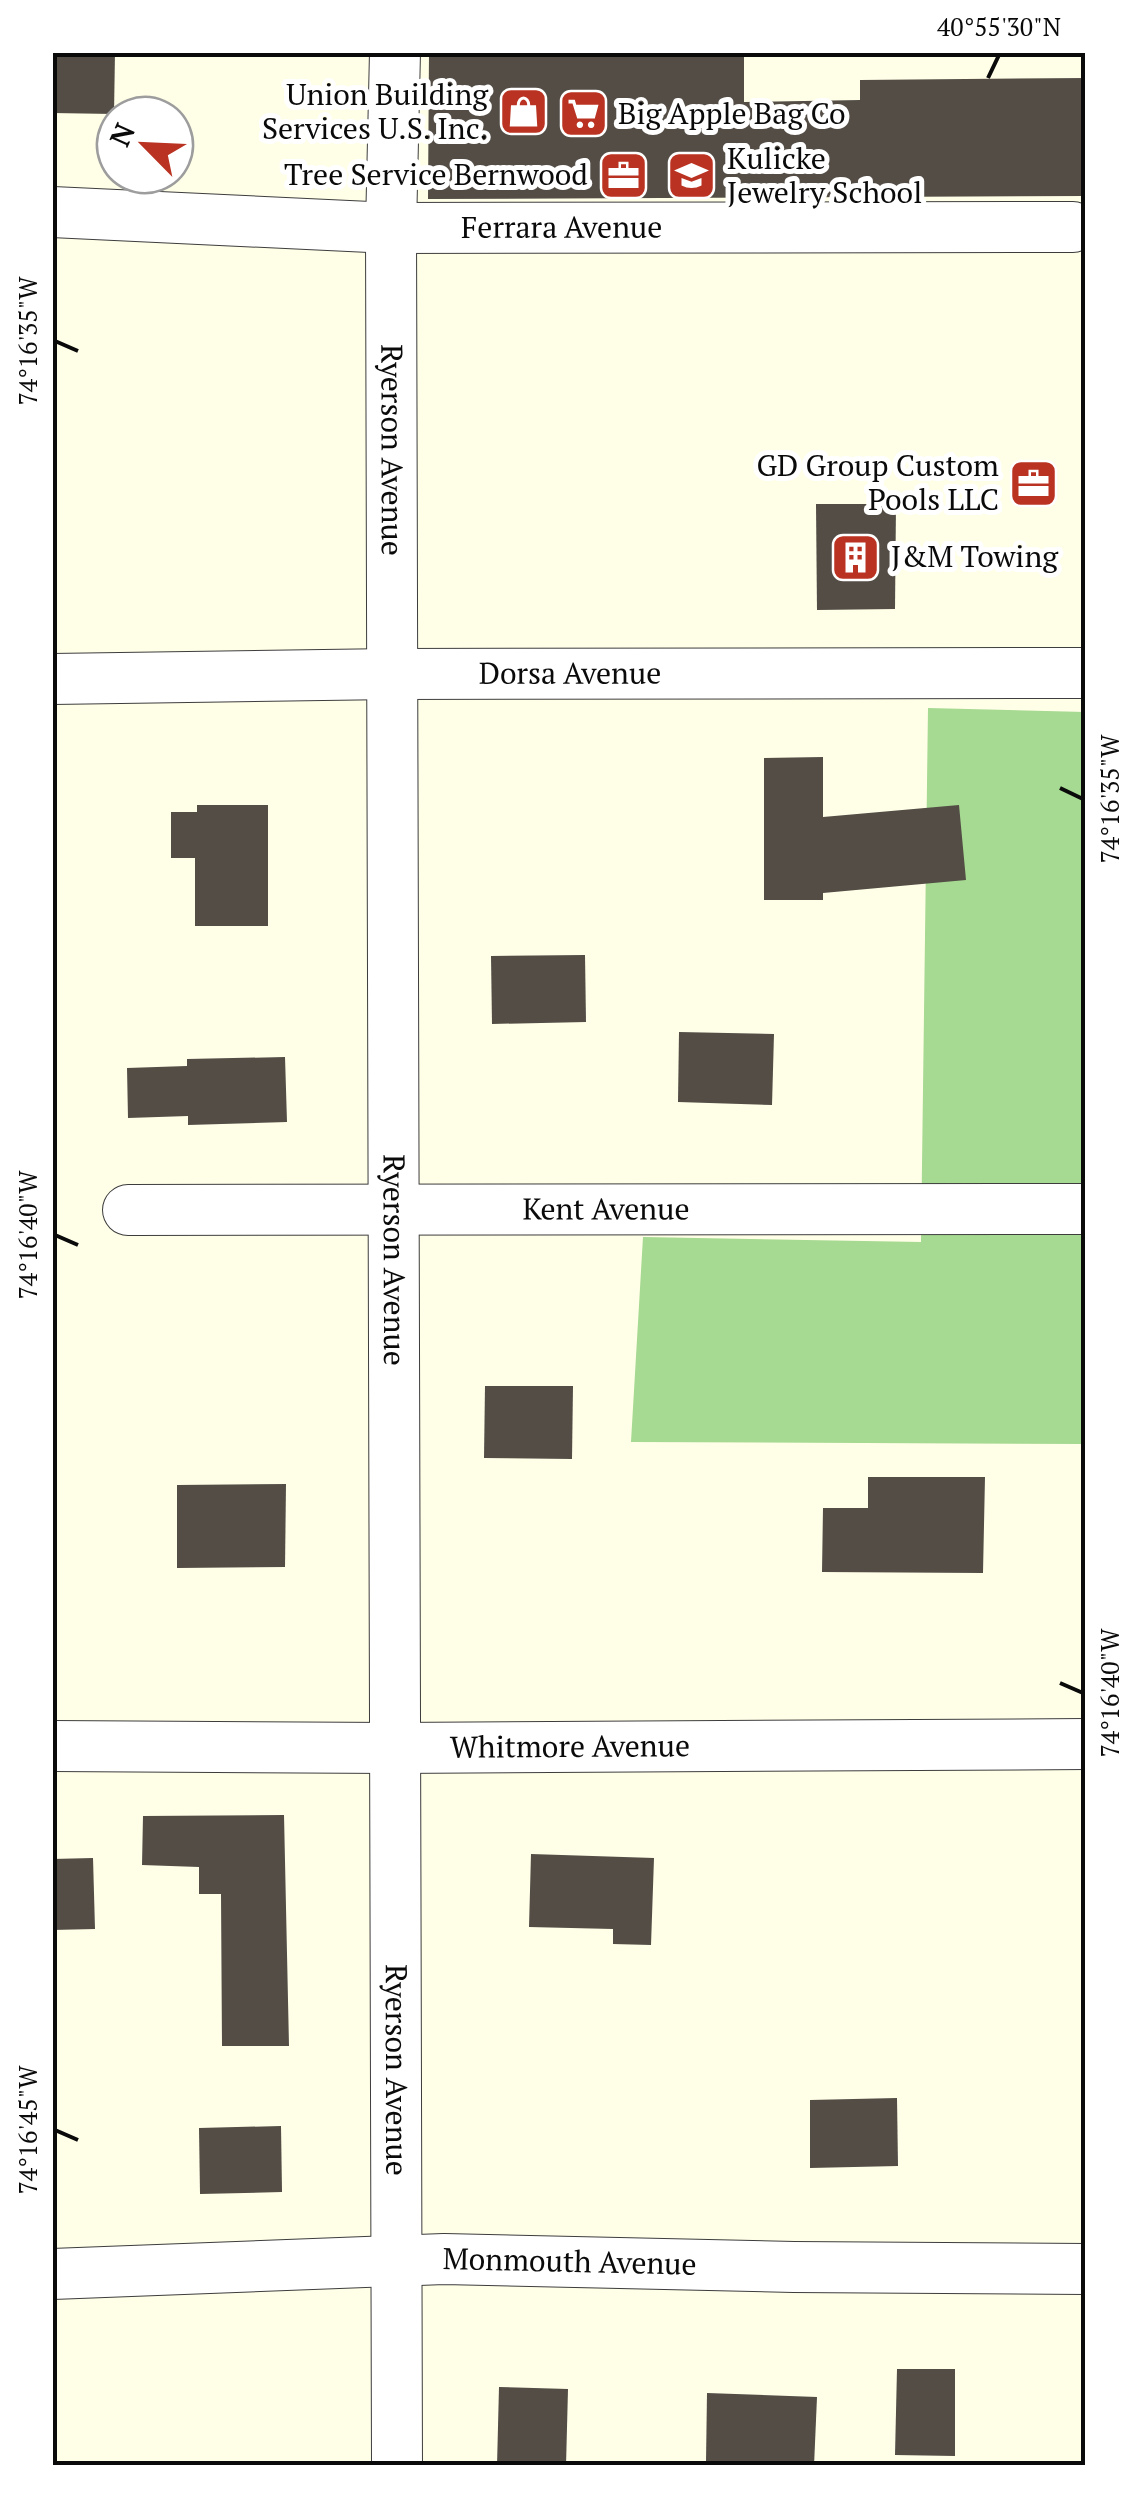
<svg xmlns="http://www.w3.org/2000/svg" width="1138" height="2518" viewBox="0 0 1138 2518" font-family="'PT Serif',serif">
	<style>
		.forest { fill: #a6d991 }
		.building { fill: #534d46 }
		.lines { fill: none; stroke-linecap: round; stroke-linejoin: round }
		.minor-casing { stroke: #3d3d3d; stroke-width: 52 }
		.minor { stroke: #fff; stroke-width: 50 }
		.ticks { fill: none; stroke: #0a0a0a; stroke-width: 4 }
		.labels { text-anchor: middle; stroke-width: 10; stroke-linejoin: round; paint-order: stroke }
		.poi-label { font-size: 30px; fill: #0a0a0a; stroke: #fff; text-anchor: end }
		.street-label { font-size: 30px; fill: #0a0a0a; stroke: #fff }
		.neatline { fill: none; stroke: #0a0a0a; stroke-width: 4 }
		.ticks-label { font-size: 25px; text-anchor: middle; fill: #0a0a0a }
	</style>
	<rect width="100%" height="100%" fill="#fffee7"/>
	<!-- forest -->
	<path class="forest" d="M 928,708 L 1085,712 L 1085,1444 L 631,1442 L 643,1237 L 921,1242 Z"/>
	<!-- building -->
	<g class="building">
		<path d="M 52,52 L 115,52 L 114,114 L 52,113 Z"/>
		<path d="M 429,52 L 744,52 L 744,102 L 860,100 L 860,80 L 1086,78 L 1086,196 L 428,199 Z"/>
		<path d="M 816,504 L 896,504 L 895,609 L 817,610 Z"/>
		<path d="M 823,757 L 823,817 L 959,805 L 966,880 L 823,893 L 823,900 L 764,900 L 764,758 Z"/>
		<path d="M 197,805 L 268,805 L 268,926 L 195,926 L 195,858 L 171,858 L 171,812 L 197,812 Z"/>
		<path d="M 585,955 L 586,1022 L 492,1024 L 491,956 Z"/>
		<path d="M 679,1032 L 774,1034 L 772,1105 L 678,1102 Z"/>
		<path d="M 285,1057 L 287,1122 L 188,1125 L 188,1116 L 128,1118 L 127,1068 L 187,1066 L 187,1059 Z"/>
		<path d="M 485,1386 L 573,1386 L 572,1459 L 484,1458 Z"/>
		<path d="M 868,1477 L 985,1477 L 983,1573 L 822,1572 L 823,1508 L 868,1508 Z"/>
		<path d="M 286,1484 L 285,1567 L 177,1568 L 177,1485 Z"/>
		<path d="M 284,1815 L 289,2046 L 222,2046 L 221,1894 L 199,1894 L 199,1867 L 142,1865 L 143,1816 Z"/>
		<path d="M 531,1854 L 654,1858 L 651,1945 L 613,1944 L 613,1929 L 529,1927 Z"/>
		<path d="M 93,1858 L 95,1929 L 52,1930 L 52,1859 Z"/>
		<path d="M 897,2098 L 898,2166 L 810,2168 L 810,2100 Z"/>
		<path d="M 281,2126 L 282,2192 L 200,2194 L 199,2128 Z"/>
		<path d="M 897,2369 L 955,2369 L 955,2456 L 895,2455 Z"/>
		<path d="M 499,2387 L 568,2389 L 566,2466 L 497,2466 Z"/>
		<path d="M 707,2393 L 817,2397 L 814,2466 L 706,2462 Z"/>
	</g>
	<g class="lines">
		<defs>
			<g id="minor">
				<path id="s1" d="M 395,52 L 391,228 L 397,2466"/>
				<path id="s2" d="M 52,212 L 391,228 L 1073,227"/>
				<path id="s3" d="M 52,679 L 392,674 L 1086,673"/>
				<path id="s4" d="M 128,1210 L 1086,1209"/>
				<path id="s5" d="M 52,1746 L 393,1748 L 1086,1744"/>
				<path id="s6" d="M 52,2274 L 444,2259 L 794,2267 L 1086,2269"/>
			</g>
		</defs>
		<!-- minor casing -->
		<use href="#minor" class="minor-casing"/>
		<!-- minor -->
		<use href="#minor" class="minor"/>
	</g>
	<!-- ticks -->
	<path class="ticks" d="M 988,78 L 999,55M 55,341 L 78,351M 1060,788 L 1083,799M 55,1235 L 78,1245M 1060,1683 L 1083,1693M 55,2130 L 78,2140"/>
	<!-- icons -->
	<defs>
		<symbol id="shop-square" viewBox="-11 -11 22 22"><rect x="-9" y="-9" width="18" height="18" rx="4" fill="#ba3322" stroke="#fff"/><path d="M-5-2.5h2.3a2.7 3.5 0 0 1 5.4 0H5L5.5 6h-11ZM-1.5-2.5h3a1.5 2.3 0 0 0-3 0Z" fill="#fff"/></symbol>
		<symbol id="supermarket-square" viewBox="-11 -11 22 22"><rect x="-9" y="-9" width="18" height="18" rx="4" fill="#ba3322" stroke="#fff"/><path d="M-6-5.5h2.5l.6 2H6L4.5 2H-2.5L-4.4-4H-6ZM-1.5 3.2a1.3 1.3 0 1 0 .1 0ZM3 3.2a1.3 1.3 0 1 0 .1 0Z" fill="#fff"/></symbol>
		<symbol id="office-square" viewBox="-11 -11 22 22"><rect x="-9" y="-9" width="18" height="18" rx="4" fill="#ba3322" stroke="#fff"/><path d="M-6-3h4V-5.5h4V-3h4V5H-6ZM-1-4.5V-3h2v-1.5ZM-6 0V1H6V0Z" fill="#fff"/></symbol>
		<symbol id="school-square" viewBox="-11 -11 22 22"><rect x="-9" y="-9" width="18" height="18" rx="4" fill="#ba3322" stroke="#fff"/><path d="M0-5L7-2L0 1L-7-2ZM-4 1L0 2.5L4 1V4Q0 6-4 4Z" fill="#fff"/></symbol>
		<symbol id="building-square" viewBox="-11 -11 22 22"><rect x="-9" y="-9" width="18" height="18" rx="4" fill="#ba3322" stroke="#fff"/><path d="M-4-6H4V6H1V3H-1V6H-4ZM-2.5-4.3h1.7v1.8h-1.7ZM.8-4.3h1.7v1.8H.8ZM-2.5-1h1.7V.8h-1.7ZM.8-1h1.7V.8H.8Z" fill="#fff"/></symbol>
	</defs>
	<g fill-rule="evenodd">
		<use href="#shop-square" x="496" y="84" width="55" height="55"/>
		<use href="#supermarket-square" x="556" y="86" width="55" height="55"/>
		<use href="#office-square" x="596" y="148" width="55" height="55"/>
		<use href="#school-square" x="664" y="148" width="55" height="55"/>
		<use href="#office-square" x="1006" y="456" width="55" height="55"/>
		<use href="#building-square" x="828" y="530" width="55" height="55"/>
	</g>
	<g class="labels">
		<!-- poi labels -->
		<g class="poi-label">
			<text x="488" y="105">Union Building<tspan x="488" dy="34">Services U.S. Inc.</tspan></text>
			<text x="618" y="124" text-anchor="start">Big Apple Bag Co</text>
			<text x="727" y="169" text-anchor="start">Kulicke<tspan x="727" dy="34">Jewelry School</tspan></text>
			<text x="588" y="185">Tree Service Bernwood</text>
			<text x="999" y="476">GD Group Custom<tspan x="999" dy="34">Pools LLC</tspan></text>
			<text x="891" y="567" text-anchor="start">J&amp;M Towing</text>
		</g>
		<!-- street labels -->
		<g class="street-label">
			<text dy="10" stroke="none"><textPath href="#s2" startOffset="510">Ferrara Avenue</textPath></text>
			<text dy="10" stroke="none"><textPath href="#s1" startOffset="398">Ryerson Avenue</textPath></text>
			<text dy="10" stroke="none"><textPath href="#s3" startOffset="518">Dorsa Avenue</textPath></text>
			<text dy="10" stroke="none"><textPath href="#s4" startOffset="478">Kent Avenue</textPath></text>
			<text dy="10" stroke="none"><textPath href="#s1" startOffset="1208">Ryerson Avenue</textPath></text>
			<text dy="10" stroke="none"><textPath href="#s5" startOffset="518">Whitmore Avenue</textPath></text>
			<text dy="10" stroke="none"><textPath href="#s1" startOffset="2018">Ryerson Avenue</textPath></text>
			<text dy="10" stroke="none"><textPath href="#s6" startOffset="518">Monmouth Avenue</textPath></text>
		</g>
	</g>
	<!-- border -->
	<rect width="1138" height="2518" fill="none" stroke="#ffffff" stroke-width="110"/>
	<!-- north arrow -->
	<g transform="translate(145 145) rotate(294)"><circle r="48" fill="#ffffff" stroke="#9d9d9d" stroke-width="2.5"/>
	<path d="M0-8L18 38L0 25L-18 38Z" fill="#ba3322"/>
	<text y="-15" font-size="28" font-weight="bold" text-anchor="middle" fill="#0a0a0a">N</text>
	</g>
	<rect x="55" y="55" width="1028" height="2408" class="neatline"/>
	<g class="ticks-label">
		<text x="999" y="36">40°55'30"N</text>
		<text transform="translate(28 341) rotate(-90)" y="9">74°16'35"W</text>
		<text transform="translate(1110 799) rotate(-90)" y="9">74°16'35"W</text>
		<text transform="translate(28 1235) rotate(-90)" y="9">74°16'40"W</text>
		<text transform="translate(1110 1693) rotate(-90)" y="9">74°16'40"W</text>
		<text transform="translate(28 2130) rotate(-90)" y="9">74°16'45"W</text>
	</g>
</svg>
